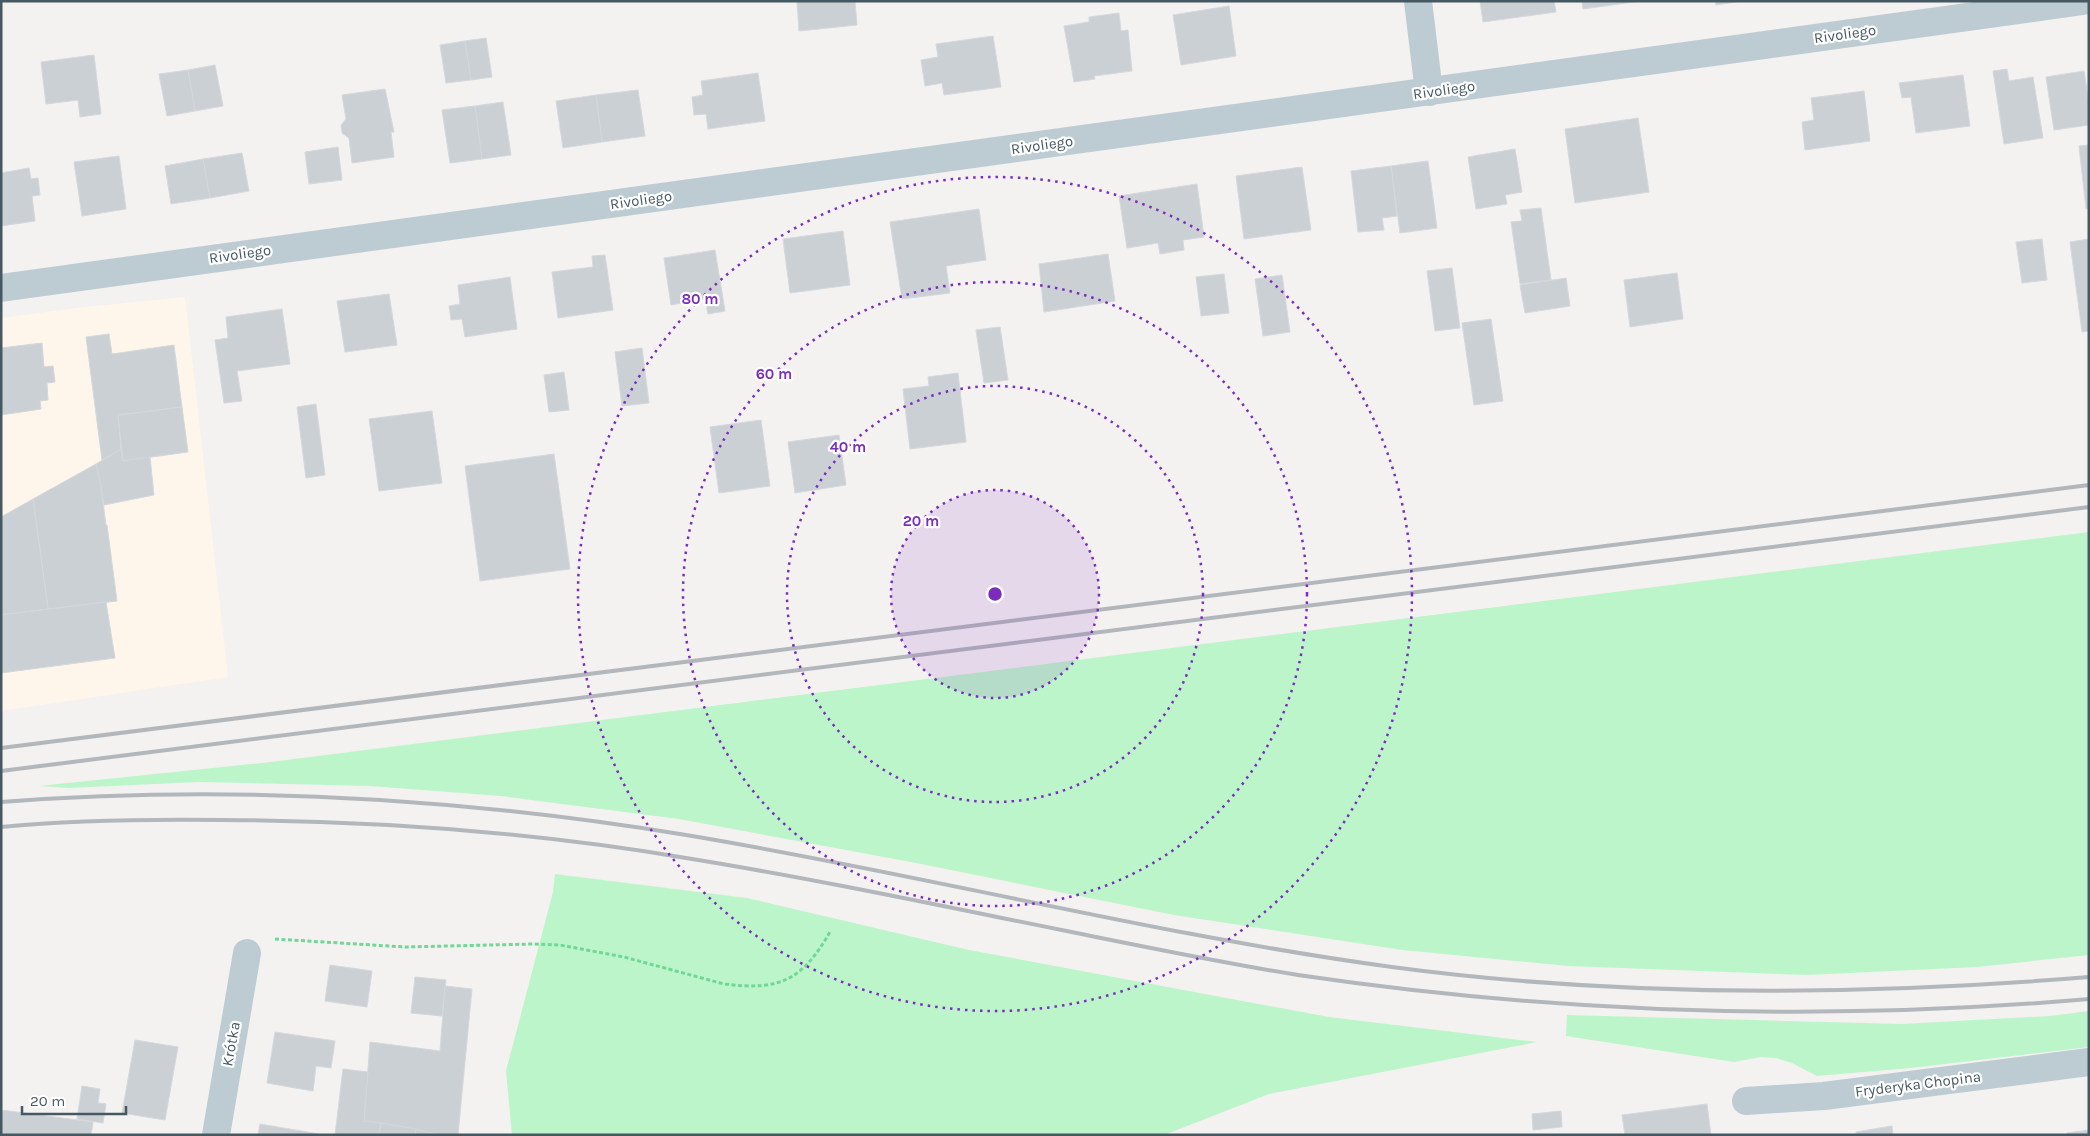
<svg xmlns="http://www.w3.org/2000/svg" width="2090" height="1136" viewBox="0 0 2090 1136" font-family="Karla,sans-serif">
	<style>
		.commercial { fill: #fef6ea }
		.green { fill: #bcf5ca }
		.building { fill: #cad0d4; stroke: #d4d8dd }
		.lines { fill: none; stroke-linecap: round; stroke-linejoin: round }
		.path { stroke: #70d796; stroke-width: 3; stroke-dasharray: 4 2.5; stroke-linecap: butt }
		.street { stroke: #bdcbd2; stroke-width: 28 }
		.rail { stroke: #b2b7bc; stroke-width: 4 }
		.ring { fill: none; stroke: #7b2cbf; stroke-width: 2.5; stroke-dasharray: 2.5 5 }
		.labels { text-anchor: middle; stroke-width: 4.5; stroke-linejoin: round; paint-order: stroke }
		.street-label { font-size: 15px; fill: #465861; stroke: #fff }
		.centre { fill: #7b2cbf; stroke: #fff; stroke-width: 2.5 }
		.ring-label { font-size: 15px; text-anchor: middle; font-weight: bold; fill: #7b2cbf; stroke: #fff; stroke-width: 4.5; stroke-linejoin: round; paint-order: stroke }
	</style>
	<rect width="100%" height="100%" fill="#f4f1f1"/>
	<!-- commercial -->
	<path class="commercial" d="M 185,297 L 228,677 L 1,711 L 1,318 L 85,307 Z"/>
	<!-- green -->
	<g class="green">
		<path d="M 2089,532 L 2089,955 L 1977,967 L 1807,975 L 1568,966 L 1402,950 L 1174,915 L 911,862 L 679,819 L 501,796 L 370,786 L 199,782 L 69,788 L 39,786 L 262,763 Z"/>
		<path d="M 555,874 L 747,898 L 969,950 L 1329,1017 L 1537,1042 L 1269,1094 L 1164,1135 L 512,1135 L 506,1071 L 553,892 Z"/>
		<path d="M 2089,1011 L 2089,1047 L 1911,1068 L 1817,1076 L 1792,1063 L 1776,1058 L 1761,1057 L 1734,1062 L 1566,1036 L 1567,1015 L 1902,1024 L 2050,1016 Z"/>
	</g>
	<!-- building -->
	<g class="building">
		<path d="M 797,1 L 855,1 L 857,25 L 799,31 Z"/>
		<path d="M 1480,1 L 1554,1 L 1556,12 L 1483,22 Z"/>
		<path d="M 1582,1 L 1641,1 L 1583,9 Z"/>
		<path d="M 1715,1 L 1742,1 L 1716,5 Z"/>
		<path d="M 1229,6 L 1236,56 L 1181,65 L 1173,15 Z"/>
		<path d="M 1119,13 L 1121,31 L 1128,30 L 1132,71 L 1094,76 L 1095,79 L 1074,82 L 1064,26 L 1089,22 L 1089,17 Z"/>
		<path d="M 993,36 L 1001,87 L 944,95 L 942,83 L 925,86 L 921,60 L 938,57 L 936,44 Z"/>
		<path d="M 486,38 L 492,77 L 471,80 L 465,41 Z"/>
		<path d="M 465,41 L 471,80 L 446,83 L 440,45 Z"/>
		<path d="M 94,55 L 101,114 L 80,117 L 78,100 L 46,104 L 41,62 Z"/>
		<path d="M 215,65 L 223,106 L 195,111 L 188,70 Z"/>
		<path d="M 2007,69 L 2009,81 L 2033,77 L 2043,138 L 2004,144 L 1993,71 Z"/>
		<path d="M 188,70 L 195,111 L 167,116 L 159,74 Z"/>
		<path d="M 2084,71 L 2089,105 L 2089,125 L 2054,130 L 2046,77 Z"/>
		<path d="M 758,73 L 765,121 L 708,129 L 706,114 L 694,115 L 692,97 L 703,95 L 701,81 Z"/>
		<path d="M 1963,75 L 1970,126 L 1916,133 L 1911,97 L 1902,98 L 1899,83 Z"/>
		<path d="M 385,89 L 394,132 L 391,132 L 394,157 L 352,163 L 349,138 L 342,133 L 341,125 L 346,119 L 342,95 Z"/>
		<path d="M 638,90 L 645,136 L 602,142 L 596,95 Z"/>
		<path d="M 1864,91 L 1870,141 L 1805,150 L 1802,122 L 1814,120 L 1811,98 Z"/>
		<path d="M 596,95 L 602,142 L 563,148 L 556,101 Z"/>
		<path d="M 503,102 L 511,155 L 482,159 L 475,106 Z"/>
		<path d="M 475,106 L 482,159 L 450,163 L 442,110 Z"/>
		<path d="M 1638,118 L 1649,192 L 1575,203 L 1565,129 Z"/>
		<path d="M 2089,145 L 2089,209 L 2086,209 L 2079,146 Z"/>
		<path d="M 338,147 L 342,180 L 309,184 L 305,152 Z"/>
		<path d="M 1515,149 L 1522,192 L 1505,195 L 1507,204 L 1476,209 L 1468,157 Z"/>
		<path d="M 242,153 L 249,191 L 210,198 L 203,159 Z"/>
		<path d="M 119,156 L 126,209 L 82,216 L 74,162 Z"/>
		<path d="M 203,159 L 210,198 L 171,204 L 165,166 Z"/>
		<path d="M 1428,161 L 1437,228 L 1400,233 L 1391,166 Z"/>
		<path d="M 1391,166 L 1397,216 L 1382,218 L 1384,230 L 1358,232 L 1351,171 Z"/>
		<path d="M 1302,167 L 1311,230 L 1244,239 L 1236,176 Z"/>
		<path d="M 29,168 L 31,179 L 38,178 L 40,195 L 32,196 L 35,221 L 1,226 L 1,173 Z"/>
		<path d="M 1197,184 L 1204,237 L 1183,240 L 1184,250 L 1160,254 L 1158,243 L 1127,248 L 1119,196 Z"/>
		<path d="M 1541,208 L 1551,280 L 1520,284 L 1511,222 L 1522,221 L 1520,210 Z"/>
		<path d="M 979,209 L 986,260 L 946,266 L 950,293 L 902,299 L 890,222 Z"/>
		<path d="M 843,231 L 850,285 L 790,293 L 783,239 Z"/>
		<path d="M 2042,239 L 2047,280 L 2022,283 L 2016,242 Z"/>
		<path d="M 2089,239 L 2089,331 L 2082,332 L 2070,242 Z"/>
		<path d="M 715,250 L 725,311 L 708,314 L 705,299 L 671,305 L 664,258 Z"/>
		<path d="M 1108,254 L 1115,301 L 1044,312 L 1039,264 Z"/>
		<path d="M 605,255 L 613,310 L 558,318 L 552,272 L 593,267 L 592,256 Z"/>
		<path d="M 1452,268 L 1460,328 L 1435,331 L 1427,271 Z"/>
		<path d="M 1677,273 L 1683,319 L 1630,327 L 1624,280 Z"/>
		<path d="M 1224,274 L 1229,313 L 1201,316 L 1196,277 Z"/>
		<path d="M 1282,275 L 1290,332 L 1263,336 L 1255,279 Z"/>
		<path d="M 510,277 L 517,329 L 465,337 L 462,319 L 451,320 L 449,306 L 460,304 L 458,285 Z"/>
		<path d="M 1566,278 L 1570,306 L 1525,313 L 1520,285 Z"/>
		<path d="M 389,294 L 397,345 L 345,352 L 337,301 Z"/>
		<path d="M 282,309 L 290,364 L 237,371 L 242,401 L 224,403 L 215,340 L 228,338 L 226,317 Z"/>
		<path d="M 1491,319 L 1503,401 L 1474,405 L 1462,323 Z"/>
		<path d="M 1000,327 L 1008,380 L 984,383 L 976,330 Z"/>
		<path d="M 109,334 L 112,354 L 174,345 L 182,407 L 118,415 L 121,449 L 102,460 L 86,337 Z"/>
		<path d="M 42,343 L 44,367 L 53,366 L 55,382 L 47,383 L 48,400 L 40,401 L 41,409 L 1,415 L 1,348 Z"/>
		<path d="M 642,348 L 649,403 L 622,406 L 615,352 Z"/>
		<path d="M 564,372 L 569,410 L 549,412 L 544,375 Z"/>
		<path d="M 958,373 L 966,442 L 910,449 L 903,389 L 929,386 L 928,377 Z"/>
		<path d="M 316,404 L 325,475 L 306,478 L 297,407 Z"/>
		<path d="M 182,407 L 188,452 L 123,461 L 118,415 Z"/>
		<path d="M 432,411 L 442,483 L 379,491 L 369,419 Z"/>
		<path d="M 761,420 L 770,486 L 719,493 L 710,427 Z"/>
		<path d="M 839,435 L 846,485 L 795,493 L 788,442 Z"/>
		<path d="M 121,449 L 123,461 L 150,457 L 154,495 L 104,505 L 96,464 Z"/>
		<path d="M 554,454 L 570,569 L 480,581 L 465,466 Z"/>
		<path d="M 96,464 L 101,486 L 106,525 L 107,525 L 117,601 L 48,609 L 33,499 Z"/>
		<path d="M 33,499 L 48,609 L 1,615 L 1,517 Z"/>
		<path d="M 106,602 L 115,658 L 1,673 L 1,615 Z"/>
		<path d="M 330,965 L 372,971 L 367,1007 L 325,1001 Z"/>
		<path d="M 415,977 L 446,980 L 442,1016 L 411,1013 Z"/>
		<path d="M 445,986 L 472,989 L 458,1135 L 438,1135 L 364,1121 L 370,1042 L 440,1051 Z"/>
		<path d="M 275,1032 L 335,1041 L 331,1068 L 316,1066 L 313,1091 L 267,1083 Z"/>
		<path d="M 135,1040 L 178,1047 L 165,1120 L 122,1113 Z"/>
		<path d="M 343,1069 L 368,1072 L 364,1121 L 381,1123 L 379,1135 L 335,1135 Z"/>
		<path d="M 82,1086 L 100,1089 L 98,1103 L 106,1104 L 103,1123 L 77,1119 Z"/>
		<path d="M 1707,1104 L 1711,1135 L 1625,1135 L 1622,1115 Z"/>
		<path d="M 1,1110 L 93,1122 L 91,1135 L 1,1135 Z"/>
		<path d="M 1561,1111 L 1562,1127 L 1533,1130 L 1532,1114 Z"/>
		<path d="M 381,1123 L 416,1129 L 415,1135 L 379,1135 Z"/>
		<path d="M 260,1124 L 319,1134 L 318,1135 L 258,1135 Z"/>
		<path d="M 1892,1126 L 1893,1135 L 1856,1135 L 1856,1132 Z"/>
		<path d="M 416,1129 L 438,1135 L 415,1135 Z"/>
		<path d="M 2089,1130 L 2089,1135 L 2068,1135 L 2067,1133 Z"/>
	</g>
	<g class="lines">
		<!-- path -->
		<path class="path" d="M 275,939 L 405,947 L 533,944 L 560,945 L 624,957 L 724,984 C 781,991 803,980 831,930"/>
		<!-- street -->
		<g class="street">
			<path d="M 1418,1 L 1429,92"/>
			<path d="M 1,288 L 2083,1"/>
			<path d="M 1746,1101 L 1824,1096 L 2089,1062"/>
			<path d="M 216,1135 L 247,953"/>
		</g>
		<!-- rail -->
		<g class="rail">
			<path d="M 1,748 L 2089,485"/>
			<path d="M 1,771 L 2089,507"/>
			<path d="M 1,802 C 230,784 460,798 686,835 C 922,874 1155,935 1392,967 C 1623,998 1857,996 2089,977"/>
			<path d="M 1,827 C 75,820 149,819 223,820 C 378,821 533,832 686,858 C 822,880 956,909 1091,936 C 1160,950 1229,964 1298,975 C 1562,1014 1823,1022 2089,999"/>
		</g>
	</g>
	<!-- distance rings -->
	<circle cx="995" cy="594" r="104" fill="#7b2cbf" fill-opacity=".12"/>
	<g class="ring">
		<circle cx="995" cy="594" r="104"/>
		<circle cx="995" cy="594" r="208"/>
		<circle cx="995" cy="594" r="312"/>
		<circle cx="995" cy="594" r="417"/>
	</g>
	<g class="labels">
		<!-- street labels -->
		<g class="street-label">
			<text transform="translate(1845 34) rotate(-8)" y="5">Rivoliego</text>
			<text transform="translate(1444 90) rotate(-8)" y="5">Rivoliego</text>
			<text transform="translate(1042 145) rotate(-8)" y="5">Rivoliego</text>
			<text transform="translate(641 200) rotate(-8)" y="5">Rivoliego</text>
			<text transform="translate(240 254) rotate(-8)" y="5">Rivoliego</text>
			<text transform="translate(231 1044) rotate(-80)" y="5">Krótka</text>
			<text transform="translate(1918 1084) rotate(-7)" y="5">Fryderyka Chopina</text>
		</g>
	</g>
	<circle cx="995" cy="594" r="8" class="centre"/>
	<g class="ring-label">
		<text x="700" y="304">80 m</text>
		<text x="774" y="379">60 m</text>
		<text x="848" y="452">40 m</text>
		<text x="921" y="526">20 m</text>
	</g>
	<!-- border -->
	<rect width="2090" height="1136" fill="none" stroke="#465861" stroke-width="5"/>
	<!-- scale -->
	<path d="M22 1106v8h104v-8" fill="none" stroke="#465861" stroke-width="2.5"/>
	<text x="30" y="1106" font-size="15" fill="#465861" stroke="#ffffff" stroke-width="4" paint-order="stroke">20 m</text>
</svg>
